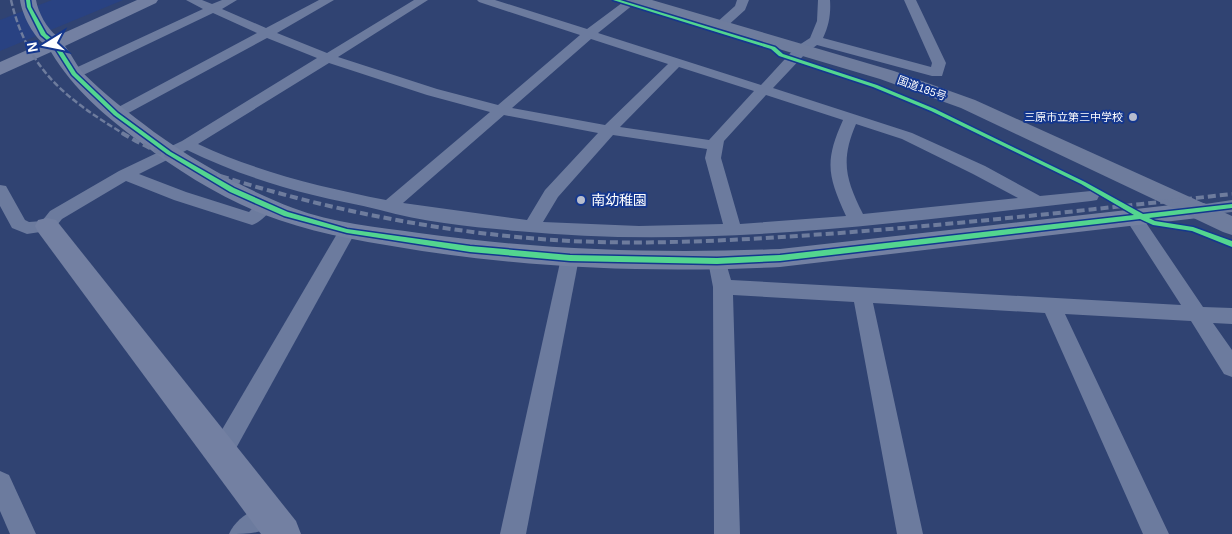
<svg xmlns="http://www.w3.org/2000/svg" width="1232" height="534" viewBox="0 0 1232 534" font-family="Arial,'Noto Sans JP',sans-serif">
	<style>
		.water { fill: #294282 }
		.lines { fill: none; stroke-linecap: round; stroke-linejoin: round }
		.street { fill: #6c7b9e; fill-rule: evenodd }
		.secondary { fill: #7380a2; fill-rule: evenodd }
		.highway { fill: #6e7c9d; fill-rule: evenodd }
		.rail-far1 { stroke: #6e7c9d; stroke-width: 2.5; stroke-dasharray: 6 2.5; stroke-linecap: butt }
		.rail { stroke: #6e7c9d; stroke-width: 4; stroke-dasharray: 8 4; stroke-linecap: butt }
		.cycleway-casing { stroke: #14378e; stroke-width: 3 }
		.cycleway { fill: #53d58f; fill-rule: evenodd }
		.poi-dot { fill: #b7bdce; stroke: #14378e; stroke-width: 2 }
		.labels { text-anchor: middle; stroke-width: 4; stroke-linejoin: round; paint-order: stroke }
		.far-street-label { font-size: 11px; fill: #fff; stroke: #14378e }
		.far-poi-label { font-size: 11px; fill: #fff; stroke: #14378e; text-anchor: end }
		.poi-label { font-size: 14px; fill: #fff; stroke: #14378e; text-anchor: start }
	</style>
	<rect width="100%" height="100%" fill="#304372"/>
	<!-- water -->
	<path class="water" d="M 52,0 L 123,0 L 0,51 L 0,20 Z"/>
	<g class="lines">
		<!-- street -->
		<g class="street">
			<path d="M 186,0 L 202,0 L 212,4 L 222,0 L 237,0 L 222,9 L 266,28 L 319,0 L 334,0 L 277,33 L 327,53 L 414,0 L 428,0 L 338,57 L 437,89 L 498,105 L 580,35 L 479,2 L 477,0 L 495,0 L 587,29 L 626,0 L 639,0 L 598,33 L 761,85 L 796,47 L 810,38 L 817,21 L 818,0 L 830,0 C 831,13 829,26 823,38 L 931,67 L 932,63 L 904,0 L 916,0 L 946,63 L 942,76 L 932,76 L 817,45 L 806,53 L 773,88 L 912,133 L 985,166 L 1040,196 L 1091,191 L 1097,192 L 1099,196 L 1097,200 L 1091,201 C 900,222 709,250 517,231 C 472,227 423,222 380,210 C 358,204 335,201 313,195 C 269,184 228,170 187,150 L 139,174 L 186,192 L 249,212 C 256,205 261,198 272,201 L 275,205 C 269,213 261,222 252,225 L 174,200 L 126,181 L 62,219 L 53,230 L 27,234 L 12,228 L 0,206 L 0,185 L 6,186 L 25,220 L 29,222 L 42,221 L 50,211 L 119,171 L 182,141 L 317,58 L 267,38 L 121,117 L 111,117 L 109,114 L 111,111 L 257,33 L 213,13 L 79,77 L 74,78 L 67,74 L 69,71 L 203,9 ZM 591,39 L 668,64 L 605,125 L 512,108 ZM 329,63 L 427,95 L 490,112 L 386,200 C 321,187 258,172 198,144 ZM 679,67 L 754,91 L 709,140 L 620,127 ZM 766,95 L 843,120 C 824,162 828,176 846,216 L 740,224 L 721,158 L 724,141 ZM 504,115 L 598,133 L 545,190 L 527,220 L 403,203 ZM 856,124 L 902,139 L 973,174 L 1018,198 L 863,214 C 846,180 840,161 856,124 ZM 613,135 L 707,149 L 705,158 L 723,224 L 639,226 L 543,222 L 558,197 Z"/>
			<path d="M 737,0 L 749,0 L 745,10 L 724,29 L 716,29 L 714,26 L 716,23 L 735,6 Z"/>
			<path d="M 1232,200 L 1232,212 L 1198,216 L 1192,214 L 1189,210 L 1192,206 Z"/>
			<path d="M 1134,212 L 1140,214 L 1203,307 L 1232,308 L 1232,324 L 1213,323 L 1232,350 L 1232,377 L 1224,374 L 1191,321 L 1065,314 L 1169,534 L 1143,534 L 1045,313 L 873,303 L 923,534 L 897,534 L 854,302 L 733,295 L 740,534 L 714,534 L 713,287 L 708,261 L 710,256 L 717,254 L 724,256 L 731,280 L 1181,305 L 1125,218 L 1128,214 Z"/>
			<path d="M 347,225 L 353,227 L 356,231 L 229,461 L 221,464 L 213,461 L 209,453 L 213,445 L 341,227 Z"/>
			<path d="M 570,251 L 577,253 L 579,258 L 526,534 L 500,534 L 561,258 L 563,253 Z"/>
			<path d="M 0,471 L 9,475 L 36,534 L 10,534 L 0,511 Z"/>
			<path d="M 268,503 L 277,506 L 281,515 C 271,534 250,534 229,534 C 235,519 253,509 268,503 Z"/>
		</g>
		<!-- secondary -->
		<g class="secondary">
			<path d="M 20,0 L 36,0 C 38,12 47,29 57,36 L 137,0 L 158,0 L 156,3 L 65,46 C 71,54 76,64 82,72 C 104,94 129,113 154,132 C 196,162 244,189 293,208 C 333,223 377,227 419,233 C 539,250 659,254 780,249 L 1198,202 L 1207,204 L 1210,210 L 1207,216 L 1198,218 L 780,267 C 661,273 541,269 422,251 C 374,243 325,236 279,220 C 229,203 181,173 140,142 C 104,115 75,91 51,52 L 0,75 L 0,62 L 43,43 C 32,34 22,14 20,0 Z"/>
			<path d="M 47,218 L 56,220 L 296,521 L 301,534 L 261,534 L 38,232 L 35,226 L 38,220 Z"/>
		</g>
		<!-- highway -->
		<path class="highway" d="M 625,0 L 652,0 L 894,71 L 975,100 L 1232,216 L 1232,235 L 1223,232 L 961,108 L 880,79 L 628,4 Z"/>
		<!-- rail-far1 -->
		<path class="rail-far1" d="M 11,0 C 27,69 66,99 124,134"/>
		<!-- rail -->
		<path class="rail" d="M 122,133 C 176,165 237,182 297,198 C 386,221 479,236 571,241 C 656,245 741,240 826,234 C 962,224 1097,209 1232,194"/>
		<defs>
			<path id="cycleway" d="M 26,0 L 30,0 L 31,7 L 46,34 L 57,43 L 76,73 L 118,113 L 171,152 L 234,188 L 288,212 L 347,229 L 470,246 L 570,255 L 717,258 L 780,255 L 1134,215 L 1081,184 L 931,111 L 873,87 L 779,56 L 771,49 L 613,0 L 620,0 L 775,47 L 783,54 L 877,85 L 935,109 L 1085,182 L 1143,214 L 1232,204 L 1232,208 L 1149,218 L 1155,221 L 1193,227 L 1232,241 L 1232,247 L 1192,231 L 1153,225 L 1140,219 L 780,261 L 717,264 L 570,261 L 470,252 L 347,233 L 284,216 L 230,192 L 167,154 L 114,115 L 72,75 L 53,45 L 41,35 L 27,7 Z"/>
		</defs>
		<!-- cycleway casing -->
		<use href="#cycleway" class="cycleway-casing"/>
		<!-- cycleway -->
		<use href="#cycleway" class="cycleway"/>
	</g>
	<!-- markers -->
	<g class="poi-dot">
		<circle cx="1133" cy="117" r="5"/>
		<circle cx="581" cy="200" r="5"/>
	</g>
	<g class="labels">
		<!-- far-street labels -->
		<g class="far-street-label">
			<text transform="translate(922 88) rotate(20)" y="4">国道185号</text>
		</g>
		<!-- far-poi labels -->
		<g class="far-poi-label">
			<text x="1123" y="121">三原市立第三中学校</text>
		</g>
		<!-- poi labels -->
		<g class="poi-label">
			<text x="591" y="205">南幼稚園</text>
		</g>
	</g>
	<!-- north arrow -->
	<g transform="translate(45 45) rotate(260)" stroke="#14378e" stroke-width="4" paint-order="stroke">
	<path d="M0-4L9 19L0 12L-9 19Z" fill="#ffffff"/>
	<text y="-8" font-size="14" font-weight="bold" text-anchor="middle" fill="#ffffff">N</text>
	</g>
</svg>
